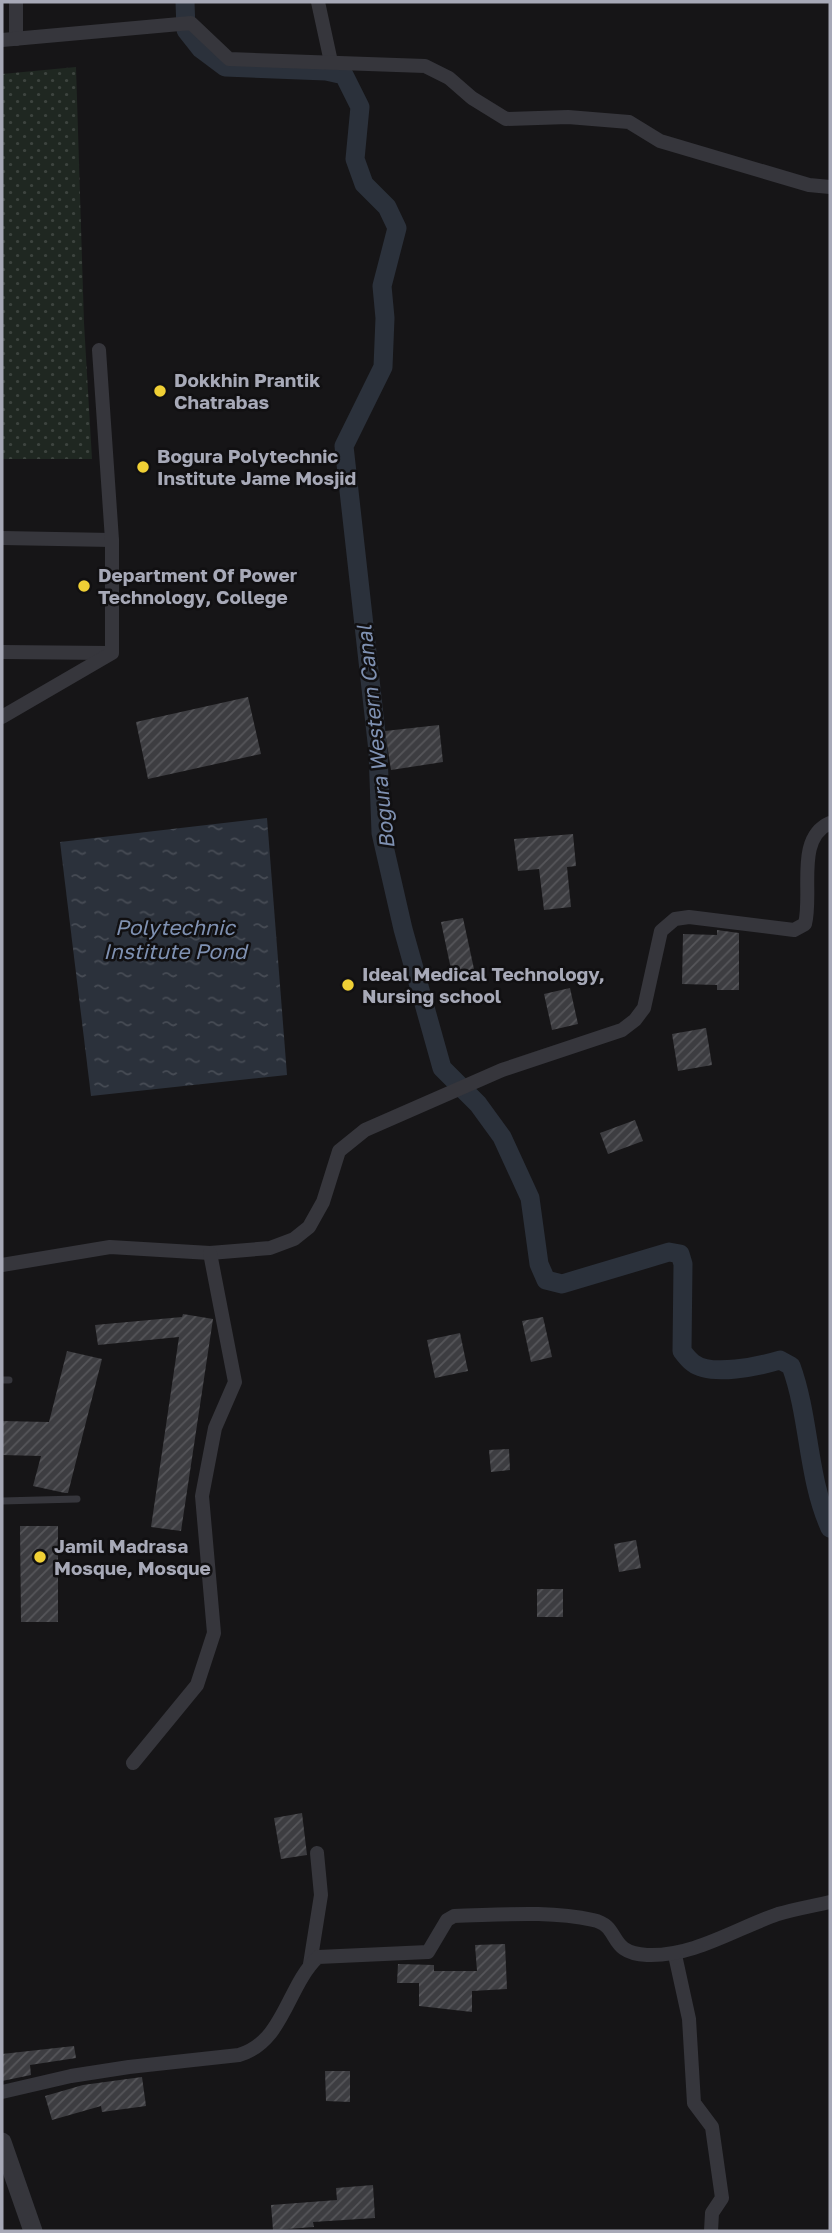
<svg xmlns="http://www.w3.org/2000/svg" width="832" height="2233" viewBox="0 0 832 2233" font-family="'Golos Text',sans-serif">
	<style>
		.park { fill: url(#park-dots) }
		.water { fill: url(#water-ripples) }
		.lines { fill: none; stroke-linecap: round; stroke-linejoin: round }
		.canal { stroke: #2b313b; stroke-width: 19 }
		.building { fill: url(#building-hatch) }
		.service { stroke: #36363c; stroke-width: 7 }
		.minor { stroke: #36363c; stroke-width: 14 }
		.tertiary { stroke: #36363c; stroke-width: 19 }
		.poi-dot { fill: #f0d035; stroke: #111012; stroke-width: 2.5 }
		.labels { text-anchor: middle; stroke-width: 5; stroke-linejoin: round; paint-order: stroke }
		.poi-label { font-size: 19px; font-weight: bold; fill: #a7a9b7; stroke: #111012; text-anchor: start }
		.water-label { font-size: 21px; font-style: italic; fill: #7f91b2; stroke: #111012 }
	</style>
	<defs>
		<pattern id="park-dots" width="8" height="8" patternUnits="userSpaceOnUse" patternTransform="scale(1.75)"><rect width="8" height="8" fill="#1f2721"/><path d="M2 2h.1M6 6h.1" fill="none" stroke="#3d443f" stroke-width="1.8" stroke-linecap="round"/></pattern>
		<pattern id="water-ripples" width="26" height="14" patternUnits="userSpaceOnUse" patternTransform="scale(1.75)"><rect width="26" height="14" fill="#2b313b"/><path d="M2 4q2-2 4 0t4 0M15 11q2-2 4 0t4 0" fill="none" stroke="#474c55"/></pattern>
		<pattern id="building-hatch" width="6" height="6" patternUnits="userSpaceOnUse" patternTransform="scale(1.75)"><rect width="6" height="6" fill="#3d3d41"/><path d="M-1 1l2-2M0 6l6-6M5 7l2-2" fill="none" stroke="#56565a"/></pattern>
	</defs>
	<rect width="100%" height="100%" fill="#161517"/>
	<!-- park -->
	<path class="park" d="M 76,67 L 84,323 L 92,459 L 2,459 L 2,74 Z"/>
	<!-- water -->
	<path class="water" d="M 267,818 L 287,1075 L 91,1096 L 60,842 Z"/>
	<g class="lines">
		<!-- canal -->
		<path class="canal" d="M 185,2 L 186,30 L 201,49 L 225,67 L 326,71 L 344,75 L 360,107 L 355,159 L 364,184 L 387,207 L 397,228 L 382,286 L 385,318 L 383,367 L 344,446 L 378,751 L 381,833 L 403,929 L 442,1068 L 478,1104 L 502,1137 L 530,1198 L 539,1264 L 546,1280 L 562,1284 L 669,1252 L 680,1254 L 683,1264 L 682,1351 C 685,1355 689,1360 693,1363 C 711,1377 760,1366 780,1360 L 791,1366 C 810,1418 807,1477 830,1528"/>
	</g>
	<!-- building -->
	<g class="building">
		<path d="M 248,697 L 261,754 L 148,779 L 136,722 Z"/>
		<path d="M 439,725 L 443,762 L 391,770 L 385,731 Z"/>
		<path d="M 573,834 L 576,866 L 567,867 L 571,907 L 544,910 L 539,869 L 518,871 L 514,839 Z"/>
		<path d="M 463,918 L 474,969 L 452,974 L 441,922 Z"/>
		<path d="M 717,930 L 739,933 L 739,990 L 717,990 L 717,985 L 682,984 L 683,934 L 717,935 Z"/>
		<path d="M 570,988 L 578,1024 L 552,1030 L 544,994 Z"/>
		<path d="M 706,1028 L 712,1065 L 678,1071 L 672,1034 Z"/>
		<path d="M 635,1120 L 643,1141 L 608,1154 L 600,1133 Z"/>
		<path d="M 183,1314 L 213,1319 L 181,1531 L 151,1527 L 179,1337 L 98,1345 L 95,1325 L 182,1317 Z"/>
		<path d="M 543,1317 L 552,1357 L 531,1362 L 522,1321 Z"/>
		<path d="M 460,1333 L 468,1371 L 435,1378 L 427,1340 Z"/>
		<path d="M 67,1351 L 102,1359 L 68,1493 L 65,1493 L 33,1486 L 41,1456 L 2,1455 L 2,1421 L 49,1422 Z"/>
		<path d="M 509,1449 L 510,1470 L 491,1472 L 489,1450 Z"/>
		<path d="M 20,1526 L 58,1526 L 58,1622 L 21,1622 Z"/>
		<path d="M 636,1540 L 641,1568 L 619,1572 L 614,1544 Z"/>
		<rect x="537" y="1589" width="26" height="28"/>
		<path d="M 302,1813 L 307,1855 L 281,1859 L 274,1818 Z"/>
		<path d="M 505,1944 L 507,1989 L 472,1991 L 472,2012 L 419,2006 L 419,1983 L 397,1983 L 398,1964 L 434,1965 L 434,1971 L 477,1971 L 475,1945 Z"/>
		<path d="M 74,2046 L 76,2058 L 30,2065 L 31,2075 L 2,2081 L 2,2054 Z"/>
		<path d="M 325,2071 L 350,2071 L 350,2102 L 326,2101 Z"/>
		<path d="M 142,2077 L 146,2106 L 102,2112 L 101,2106 L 52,2120 L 45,2096 L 83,2085 Z"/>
		<path d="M 373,2185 L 375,2218 L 313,2222 L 314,2227 L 273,2230 L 271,2205 L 337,2200 L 336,2188 Z"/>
	</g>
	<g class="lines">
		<!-- service -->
		<g class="service">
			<path d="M 2,1380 L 9,1380"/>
			<path d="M 2,1501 L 77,1499"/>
		</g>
		<!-- minor -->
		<g class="minor">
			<path d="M 16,2 L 16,39"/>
			<path d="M 318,2 L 331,62"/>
			<path d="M 2,40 L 191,23 L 229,59 L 425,66 L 449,78 L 472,98 L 506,119 L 568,117 L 629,122 L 660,141 L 809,185 L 830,187"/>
			<path d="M 2,538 L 112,540"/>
			<path d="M 2,652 L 109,653"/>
			<path d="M 2,717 L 112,653 L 112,540 L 99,350"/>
			<path d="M 2,1265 L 110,1247 L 210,1253 L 270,1248 L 294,1239 L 309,1227 L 323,1202 L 339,1151 L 365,1130 L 502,1070 L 622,1030 L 635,1020 L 644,1008 L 661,931 L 675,919 L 689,917 L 794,930 L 805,924 C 813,893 795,838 830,823"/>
			<path d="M 133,1763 L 197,1685 L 214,1633 L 202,1496 L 215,1428 L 235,1382 L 210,1253"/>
			<path d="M 675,1955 L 689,2019 L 694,2103 L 712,2127 L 722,2198 L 712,2213 L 711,2231"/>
			<path d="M 310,1964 L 321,1895 L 317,1853"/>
			<path d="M 2,2092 L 71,2076 L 129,2067 L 239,2055 C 284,2042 287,1986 318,1957 L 428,1952 L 447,1920 L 454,1916 C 499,1915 549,1910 593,1920 C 622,1926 606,1953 647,1955 C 693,1957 735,1929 778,1914 C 795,1909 813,1906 830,1902"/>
		</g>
		<!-- tertiary -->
		<path class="tertiary" d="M 2,2142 L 33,2231"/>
	</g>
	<!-- markers -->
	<g class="poi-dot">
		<circle cx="160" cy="391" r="7"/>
		<circle cx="143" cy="467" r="7"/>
		<circle cx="84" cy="586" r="7"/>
		<circle cx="348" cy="985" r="7"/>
		<circle cx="40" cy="1557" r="7"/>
	</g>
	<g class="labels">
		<!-- poi labels -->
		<g class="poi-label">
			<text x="174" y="387">Dokkhin Prantik<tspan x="174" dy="22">Chatrabas</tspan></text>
			<text x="157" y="463">Bogura Polytechnic<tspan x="157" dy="22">Institute Jame Mosjid</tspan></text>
			<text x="98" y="582">Department Of Power<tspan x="98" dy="22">Technology, College</tspan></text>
			<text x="362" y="981">Ideal Medical Technology,<tspan x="362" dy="22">Nursing school</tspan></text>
			<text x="54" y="1553">Jamil Madrasa<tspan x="54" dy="22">Mosque, Mosque</tspan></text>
		</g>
		<!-- water labels -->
		<g class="water-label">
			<text transform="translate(376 737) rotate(-96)" y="7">Bogura Western Canal</text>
			<text x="175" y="935">Polytechnic<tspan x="175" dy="24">Institute Pond</tspan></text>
		</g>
	</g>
	<!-- border -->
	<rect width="832" height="2233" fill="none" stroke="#a7a9b7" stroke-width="7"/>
</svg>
